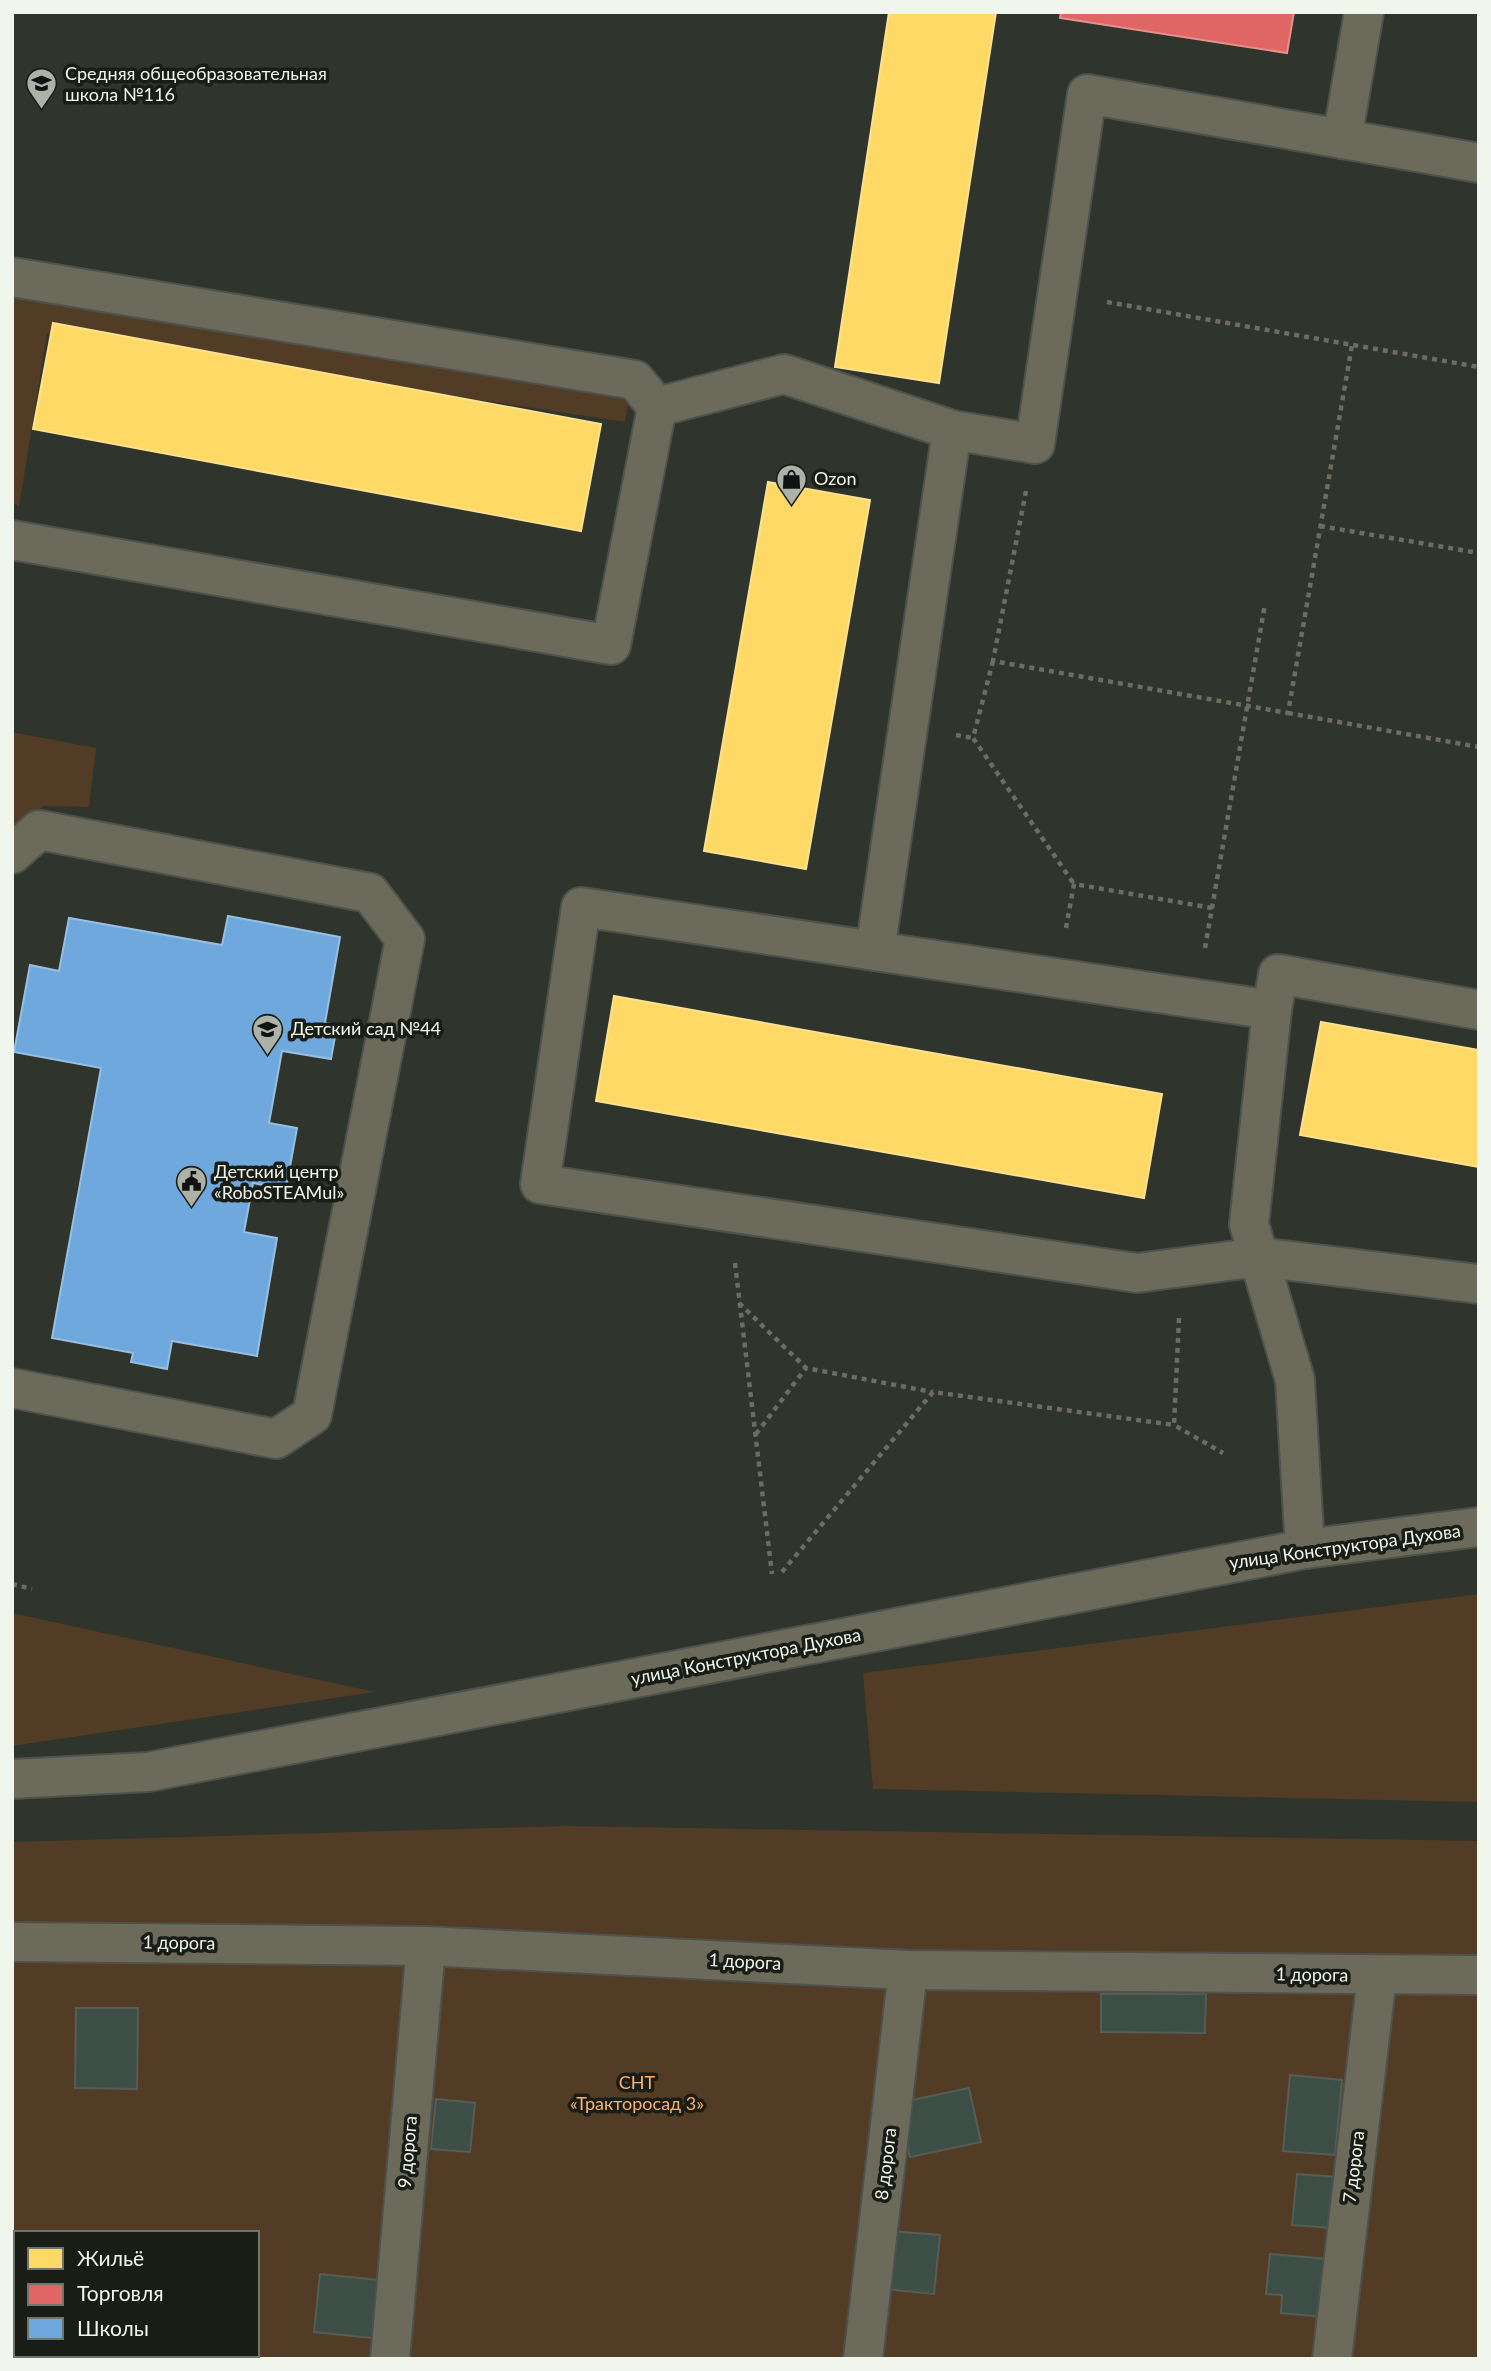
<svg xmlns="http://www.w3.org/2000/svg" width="1491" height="2371" viewBox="0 0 1491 2371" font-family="Lato,sans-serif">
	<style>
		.green { fill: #523c25; fill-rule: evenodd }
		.homes { fill: #ffd966; stroke: #fbe28e; stroke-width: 2 }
		.shops { fill: #e06666; stroke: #e5918e; stroke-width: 2 }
		.schools { fill: #6fa8dc; stroke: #96bfe1; stroke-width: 2 }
		.building { fill: #3c4e45; stroke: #565c56; stroke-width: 2 }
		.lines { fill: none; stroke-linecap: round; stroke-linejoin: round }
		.minor-casing { stroke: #4e524c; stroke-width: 42 }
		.path { stroke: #6c6c61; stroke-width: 4.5; stroke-dasharray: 5 5; stroke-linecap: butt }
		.minor { stroke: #6c6a5b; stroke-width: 38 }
		.labels { text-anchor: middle; stroke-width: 7; stroke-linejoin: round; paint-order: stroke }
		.poi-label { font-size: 18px; fill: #f1f6ec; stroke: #191d16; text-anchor: start }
		.street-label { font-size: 18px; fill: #f1f6ec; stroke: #191d16 }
		.park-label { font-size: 18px; fill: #fab270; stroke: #191d16 }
	</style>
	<rect width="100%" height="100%" fill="#2f342c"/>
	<!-- green -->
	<g class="green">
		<path d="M 12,295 L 607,386 L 628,404 L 625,422 L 47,334 L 19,507 L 12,502 Z"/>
		<path d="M 12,732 L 96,748 L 89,807 L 44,806 L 12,831 Z"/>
		<path d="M 1479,1594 L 1479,1802 L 873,1789 L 863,1673 Z"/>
		<path d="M 12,1613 L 375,1692 L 12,1746 Z"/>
		<path d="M 566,1826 L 1479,1841 L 1479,2359 L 12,2359 L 12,1842 ZM 16,2233 L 257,2233 L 257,2355 L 16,2355 Z"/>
	</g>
	<!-- homes -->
	<g class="homes">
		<path d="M 889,12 L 996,12 L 939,383 L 835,367 Z"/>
		<path d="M 53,323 L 601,424 L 581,531 L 33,429 Z"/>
		<path d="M 768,482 L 870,500 L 806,869 L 704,851 Z"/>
		<path d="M 614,996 L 1162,1094 L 1144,1198 L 596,1101 Z"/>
		<path d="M 1321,1022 L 1479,1050 L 1479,1167 L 1300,1135 Z"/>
	</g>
	<!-- shops -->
	<path class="shops" d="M 1061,12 L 1294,12 L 1287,53 L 1060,18 Z"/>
	<!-- schools -->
	<path class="schools" d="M 228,916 L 340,937 L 325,1023 L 337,1025 L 331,1059 L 282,1051 L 269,1123 L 297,1128 L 286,1189 L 253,1183 L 244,1232 L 277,1238 L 257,1356 L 172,1341 L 167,1369 L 131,1362 L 133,1353 L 52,1338 L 101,1068 L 14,1052 L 30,965 L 59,971 L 69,918 L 222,945 Z"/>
	<!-- building -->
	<g class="building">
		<path d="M 1101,1994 L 1206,1994 L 1205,2033 L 1101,2032 Z"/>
		<path d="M 76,2008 L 138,2008 L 137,2089 L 75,2088 Z"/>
		<path d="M 1290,2075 L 1342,2080 L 1335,2155 L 1283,2151 Z"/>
		<path d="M 969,2088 L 981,2142 L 910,2157 L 898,2103 Z"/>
		<path d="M 436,2099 L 475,2103 L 470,2152 L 431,2149 Z"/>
		<path d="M 1297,2174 L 1337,2177 L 1331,2228 L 1292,2225 Z"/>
		<path d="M 890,2231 L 940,2235 L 934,2294 L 885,2289 Z"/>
		<path d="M 1270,2254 L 1329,2259 L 1323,2317 L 1281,2313 L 1282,2295 L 1266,2294 Z"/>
		<path d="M 320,2274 L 378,2280 L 372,2338 L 314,2332 Z"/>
	</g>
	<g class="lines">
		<defs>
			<g id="minor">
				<path d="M 1342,139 L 1364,12"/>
				<path d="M 12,277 L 635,380 L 657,407 L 611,645 L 12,540"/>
				<path d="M 657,407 L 784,374 L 952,430 L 875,951 L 1272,1010 L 1249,1224 L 1295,1380 L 1305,1549"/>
				<path d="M 952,430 L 1035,444 L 1087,94 L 1479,163"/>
				<path d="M 12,854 L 39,830 L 370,893 L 405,939 L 312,1415 L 276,1439 L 12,1388"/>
				<path d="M 875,951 L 581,907 L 540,1184 L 1137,1273 L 1259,1257 L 1479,1284"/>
				<path d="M 1272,1010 L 1278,974 L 1479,1010"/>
				<path d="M 12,1779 L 148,1772 L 1305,1549 L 1479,1527"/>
				<path d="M 12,1942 L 426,1946 L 908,1970 L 1479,1975"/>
				<path d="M 390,2359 L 426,1946"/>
				<path d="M 863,2359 L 908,1970"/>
				<path d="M 1332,2359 L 1377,1976"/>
			</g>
		</defs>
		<!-- minor casing -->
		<use href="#minor" class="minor-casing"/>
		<!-- path -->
		<g class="path">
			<path d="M 1107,302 L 1479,367"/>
			<path d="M 1026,491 L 993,661 L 1288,713 L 1352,345"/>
			<path d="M 1320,526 L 1479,553"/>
			<path d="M 993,661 L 973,738 L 1074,884"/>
			<path d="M 1288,713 L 1479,747"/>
			<path d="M 956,735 L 973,738"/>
			<path d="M 1066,928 L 1074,884 L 1212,908"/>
			<path d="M 1205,948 L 1265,604"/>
			<path d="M 735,1263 L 772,1574"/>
			<path d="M 739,1303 L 806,1368 L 932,1392"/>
			<path d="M 1179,1318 L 1174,1425 L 1223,1453"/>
			<path d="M 756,1434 L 806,1368"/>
			<path d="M 782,1572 L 933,1392 L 1174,1425"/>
			<path d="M 12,1584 L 32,1589"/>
		</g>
		<!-- minor -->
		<use href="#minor" class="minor"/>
	</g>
	<!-- icons -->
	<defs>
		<symbol id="school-pin" viewBox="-11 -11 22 30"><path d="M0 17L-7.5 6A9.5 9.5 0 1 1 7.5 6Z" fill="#adb2a9" stroke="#191d16"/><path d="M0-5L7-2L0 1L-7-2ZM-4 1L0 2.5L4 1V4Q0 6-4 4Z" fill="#111"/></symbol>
		<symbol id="shop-pin" viewBox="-11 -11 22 30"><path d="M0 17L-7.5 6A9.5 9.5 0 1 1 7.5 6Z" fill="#adb2a9" stroke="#191d16"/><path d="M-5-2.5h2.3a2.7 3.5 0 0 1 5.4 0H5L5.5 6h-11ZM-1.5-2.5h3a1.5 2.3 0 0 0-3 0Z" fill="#111"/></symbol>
		<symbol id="civic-pin" viewBox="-11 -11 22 30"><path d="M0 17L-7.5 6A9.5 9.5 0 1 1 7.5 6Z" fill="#adb2a9" stroke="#191d16"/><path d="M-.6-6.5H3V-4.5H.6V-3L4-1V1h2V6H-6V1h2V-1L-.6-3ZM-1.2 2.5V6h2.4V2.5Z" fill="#111"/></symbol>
	</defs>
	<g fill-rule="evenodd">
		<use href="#school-pin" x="24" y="66" width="35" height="47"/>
		<use href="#shop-pin" x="774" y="462" width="35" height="47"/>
		<use href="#school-pin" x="250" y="1012" width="35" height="47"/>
		<use href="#civic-pin" x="174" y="1164" width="35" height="47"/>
	</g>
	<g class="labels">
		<!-- poi labels -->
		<g class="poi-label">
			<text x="65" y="80">Средняя общеобразовательная<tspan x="65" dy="21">школа №116</tspan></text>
			<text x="814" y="485">Ozon</text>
			<text x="291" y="1035">Детский сад №44</text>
			<text x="214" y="1178">Детский центр<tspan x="214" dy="21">«RoboSTEAMul»</tspan></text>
		</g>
		<!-- street labels -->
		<g class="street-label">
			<text transform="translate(1345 1547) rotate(-8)" y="6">улица Конструктора Духова</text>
			<text transform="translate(746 1657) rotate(-11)" y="6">улица Конструктора Духова</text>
			<text transform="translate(179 1943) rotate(1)" y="6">1 дорога</text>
			<text transform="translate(745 1962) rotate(3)" y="6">1 дорога</text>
			<text transform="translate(1312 1975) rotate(1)" y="6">1 дорога</text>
			<text transform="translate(408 2152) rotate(-85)" y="6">9 дорога</text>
			<text transform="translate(886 2164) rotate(-83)" y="6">8 дорога</text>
			<text transform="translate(1354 2167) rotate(-83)" y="6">7 дорога</text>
		</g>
		<!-- park labels -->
		<g class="park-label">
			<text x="637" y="2089">СНТ<tspan x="637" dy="21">«Тракторосад 3»</tspan></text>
		</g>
	</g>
	<!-- border -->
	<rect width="1491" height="2371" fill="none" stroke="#f1f6ec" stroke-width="28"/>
	<!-- legend -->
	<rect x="14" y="2231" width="245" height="126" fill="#191d16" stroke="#6f746c" stroke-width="2"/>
	<rect x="28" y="2248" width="35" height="21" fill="#ffd966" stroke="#6f746c" stroke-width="2"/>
	<text x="77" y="2266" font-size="21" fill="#f1f6ec">Жильё</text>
	<rect x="28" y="2284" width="35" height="21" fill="#e06666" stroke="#6f746c" stroke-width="2"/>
	<text x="77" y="2301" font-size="21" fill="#f1f6ec">Торговля</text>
	<rect x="28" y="2318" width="35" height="21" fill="#6fa8dc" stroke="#6f746c" stroke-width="2"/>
	<text x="77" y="2336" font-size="21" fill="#f1f6ec">Школы</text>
</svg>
